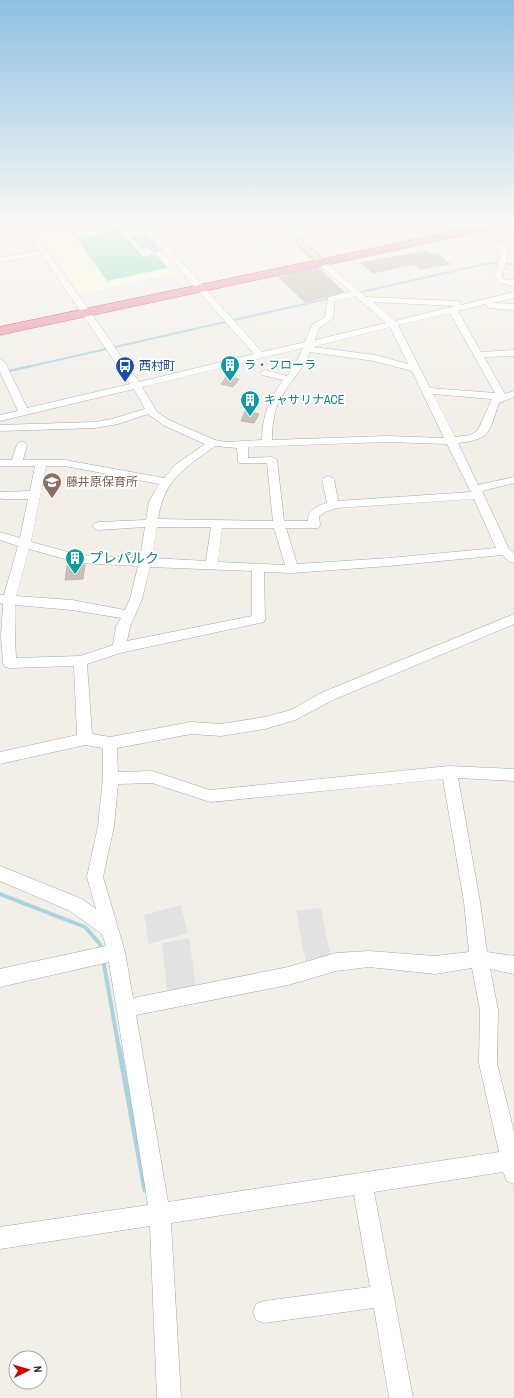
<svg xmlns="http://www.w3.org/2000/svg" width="514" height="1398" viewBox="0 0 514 1398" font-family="'Archivo Narrow','Noto Sans JP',sans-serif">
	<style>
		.industrial { fill: #ebdbe8 }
		.education { fill: #ffffe5 }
		.pitch { fill: #88e0be }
		.parking { fill: #e2e2e2 }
		.water { fill: #aad3df }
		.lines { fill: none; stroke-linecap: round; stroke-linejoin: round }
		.stream-far3 { stroke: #aad3df; stroke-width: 2 }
		.stream-far2 { stroke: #aad3df; stroke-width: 2.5 }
		.stream-far1 { stroke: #aad3df; stroke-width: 4 }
		.stream { stroke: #aad3df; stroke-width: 5 }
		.building { fill: #c7bfb8; stroke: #c4b6ab }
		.minor-casing { stroke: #a9a9a9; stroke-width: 1 }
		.major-casing { stroke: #a06b00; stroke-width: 1 }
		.highway-casing { stroke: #dc2a67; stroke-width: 1 }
		.minor { fill: #fff; fill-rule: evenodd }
		.major { fill: #fcd6a4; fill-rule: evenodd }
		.highway { fill: #e892a2; fill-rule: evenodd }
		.labels { text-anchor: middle; stroke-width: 3.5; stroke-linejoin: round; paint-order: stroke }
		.far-culture-label { font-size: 12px; fill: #0d838f; stroke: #fff; text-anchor: start }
		.far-transit-label { font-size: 12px; fill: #164399; stroke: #fff; text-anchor: start }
		.far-education-label { font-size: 12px; fill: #785e54; stroke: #fff; text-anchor: start }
		.culture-label { font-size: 14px; fill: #0d838f; stroke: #fff; text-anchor: start }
	</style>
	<rect width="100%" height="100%" fill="#f2efe9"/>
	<!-- industrial -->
	<path class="industrial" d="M 407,224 L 425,224 L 440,235 L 425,238 Z"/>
	<!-- education -->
	<path class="education" d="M 30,224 L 139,224 L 182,272 L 78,294 Z"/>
	<!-- pitch -->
	<path class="pitch" d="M 120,229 L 143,257 L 156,254 L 168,268 L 107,281 L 76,238 Z"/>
	<!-- parking -->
	<g class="parking">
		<path d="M 181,905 L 188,933 L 149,944 L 144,915 Z"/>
		<path d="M 321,908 L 331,959 L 306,963 L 296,911 Z"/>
		<path d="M 189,938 L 196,986 L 167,991 L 162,943 Z"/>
	</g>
	<!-- water -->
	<path class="water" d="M 146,233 L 163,251 L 153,253 L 148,247 L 141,249 L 130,236 Z"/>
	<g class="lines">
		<!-- stream-far3 -->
		<g class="stream-far3">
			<path d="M 357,293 L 489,263 L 514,264"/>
			<path d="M 27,367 L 331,298"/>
		</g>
		<!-- stream-far2 -->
		<path class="stream-far2" d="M 0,373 L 31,366"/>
		<!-- stream-far1 -->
		<g class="stream-far1">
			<path d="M 0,894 L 85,927 L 100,944 L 101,951"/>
			<path d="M 103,959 L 119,1049"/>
		</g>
		<!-- stream -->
		<path class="stream" d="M 119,1048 L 145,1190"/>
	</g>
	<!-- building -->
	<g class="building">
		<path d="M 425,251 L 430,254 L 436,253 L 450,264 L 421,269 L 414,264 L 373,273 L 361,263 Z"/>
		<path d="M 318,268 L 344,292 L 305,302 L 279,277 Z"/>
		<path d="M 226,377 L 239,379 L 233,387 L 221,384 Z"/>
		<path d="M 245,411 L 259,414 L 254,423 L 241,421 Z"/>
		<path d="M 85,565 L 83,579 L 65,580 L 67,566 Z"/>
	</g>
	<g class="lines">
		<defs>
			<g id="minor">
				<path d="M 21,224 L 29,224 L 139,382 L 254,354 L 139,224 L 147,224 L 151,228 L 179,224 L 194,224 L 190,226 L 155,232 L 262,352 L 305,342 L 312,325 L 325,317 L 328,297 L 351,292 L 318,264 L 317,262 L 321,260 L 324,260 L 366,297 L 457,301 L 460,302 L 461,305 L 514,292 L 514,298 L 493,303 L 514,304 L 514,310 L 490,308 L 487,307 L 486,304 L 458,311 L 481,352 L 514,350 L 514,356 L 484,357 L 505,394 L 514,391 L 514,397 L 499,403 C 488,433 492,439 458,443 L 478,485 L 514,477 L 514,483 L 482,491 L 509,549 L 514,553 L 514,563 L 510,562 L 502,555 L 389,566 L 292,573 L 264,572 L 265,619 L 264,622 L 120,653 L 87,664 L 92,734 L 110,737 L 191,722 L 221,724 L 265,717 L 291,710 L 323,692 L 514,614 L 514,624 L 333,700 L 295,720 L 265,729 L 221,736 L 191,734 L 117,748 L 118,772 L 152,771 L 210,790 L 449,766 L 514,769 L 514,781 L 458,778 L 480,902 L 487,952 L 514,956 L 514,974 L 490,969 L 498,1010 L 497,1063 L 514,1132 L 514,1184 L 507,1181 L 503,1172 L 374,1192 L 413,1398 L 389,1398 L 374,1308 L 264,1323 L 256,1320 L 253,1312 L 256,1304 L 264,1301 L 370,1287 L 354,1195 L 171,1223 L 181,1398 L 157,1398 L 150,1226 L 0,1249 L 0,1227 L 148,1205 L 109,962 L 0,987 L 0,969 L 106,946 L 102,934 L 70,911 L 0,881 L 0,866 L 82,899 L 96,909 L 87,877 L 98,826 L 103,778 L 103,748 L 85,745 L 0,764 L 0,752 L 77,735 L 74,666 L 10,668 L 5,667 L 3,663 L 1,636 L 3,604 L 0,603 L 0,595 L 4,595 L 18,546 L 0,540 L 0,532 L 20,538 L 28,499 L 2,499 L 0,498 L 0,492 L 30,491 L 35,466 L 0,466 L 0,460 L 12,460 L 17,444 L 22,441 L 27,444 L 23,460 L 65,460 L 164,478 L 175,465 L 205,444 L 163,425 L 148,414 L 118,424 L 95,428 L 0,431 L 0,425 L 95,422 L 112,419 L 145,409 L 134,389 L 0,421 L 0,415 L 18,411 L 0,372 L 0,359 L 5,362 L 27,408 L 130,384 L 42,255 L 0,262 L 0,258 L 39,250 L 24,229 L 0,232 L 0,228 ZM 355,296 L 386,323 L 315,340 L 319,328 L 333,318 L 335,301 ZM 373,302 L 455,306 L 395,321 ZM 450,313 L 495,393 L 430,388 L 398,325 ZM 390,327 L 408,364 L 375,355 L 313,347 ZM 303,348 L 296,362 L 287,376 L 265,370 L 260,373 L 262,375 L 283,380 C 269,399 262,417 262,440 L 226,442 L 215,440 L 171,421 L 157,412 L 142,387 ZM 310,352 L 374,361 L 412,371 L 444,438 L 387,436 L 272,440 C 272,429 273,417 277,406 C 285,386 302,372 310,352 ZM 433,394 L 492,399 L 478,430 L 471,435 L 455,437 ZM 387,442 L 447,444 L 471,492 L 338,501 L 334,479 L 328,476 L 322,479 L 327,503 C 317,506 307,510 308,521 L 284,521 L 277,460 L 272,457 L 248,458 L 248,447 ZM 215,446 L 237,448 L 238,461 L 239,463 L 267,463 L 273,521 L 158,519 C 164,479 184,469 215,446 ZM 46,466 L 65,466 L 159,484 L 149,502 L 146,520 L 99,522 L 95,523 L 93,526 L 95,529 L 99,530 L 145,527 L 140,558 L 79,555 L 31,542 ZM 474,499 L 496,548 L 389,558 L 297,564 L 286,528 L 318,528 L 320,525 L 319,516 L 325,512 L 337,508 ZM 157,527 L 211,527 L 206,561 L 152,558 ZM 222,528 L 274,528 L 285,565 L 218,562 ZM 29,549 L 79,563 L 138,566 L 130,599 L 125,610 L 72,600 L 16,596 ZM 150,567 L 252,571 L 252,616 L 127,641 L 130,627 L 142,599 ZM 15,605 L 72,610 L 121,618 L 116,627 L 113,645 L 80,656 L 16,658 L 15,636 ZM 443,779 L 464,902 L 469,952 L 435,956 L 369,951 L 336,953 L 288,967 L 133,998 L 125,952 L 103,877 L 114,826 L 118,784 L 152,783 L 210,802 ZM 369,967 L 435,974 L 472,968 L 480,1010 L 479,1063 L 499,1152 L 168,1202 L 136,1015 L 288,985 L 336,971 Z"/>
				<path d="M 463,224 L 472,224 L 508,249 L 509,251 L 502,277 L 507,280 L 514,280 L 514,286 L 500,283 L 494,277 L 501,252 Z"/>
			</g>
			<path id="major" d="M 276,224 L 286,224 L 324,260 L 326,262 L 324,264 L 318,264 Z"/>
			<path id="highway" d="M 489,224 L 508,224 L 503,227 L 0,335 L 0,327 Z"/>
		</defs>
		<!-- minor casing -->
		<use href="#minor" class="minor-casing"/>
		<!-- major casing -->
		<use href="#major" class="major-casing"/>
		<!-- highway casing -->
		<use href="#highway" class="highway-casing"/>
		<!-- minor -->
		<use href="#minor" class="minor"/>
		<!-- major -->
		<use href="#major" class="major"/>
		<!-- highway -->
		<use href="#highway" class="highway"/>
	</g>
	<!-- sky -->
	<linearGradient id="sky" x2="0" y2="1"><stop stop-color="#8fc0e4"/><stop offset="0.53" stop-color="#f9f8f5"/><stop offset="1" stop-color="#f9f8f5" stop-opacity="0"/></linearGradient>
	<rect width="514" height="419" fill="url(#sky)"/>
	<!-- icons -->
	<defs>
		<symbol id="building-pin" viewBox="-11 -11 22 30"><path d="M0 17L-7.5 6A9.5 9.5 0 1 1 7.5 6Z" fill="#0f9aa8" stroke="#fff"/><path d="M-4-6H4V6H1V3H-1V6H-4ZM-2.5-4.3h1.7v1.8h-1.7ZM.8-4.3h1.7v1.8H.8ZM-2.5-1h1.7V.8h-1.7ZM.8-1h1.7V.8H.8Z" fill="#fff"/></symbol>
		<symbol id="bus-pin" viewBox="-11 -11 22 30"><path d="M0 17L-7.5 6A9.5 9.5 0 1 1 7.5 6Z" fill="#1a4fb4" stroke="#fff"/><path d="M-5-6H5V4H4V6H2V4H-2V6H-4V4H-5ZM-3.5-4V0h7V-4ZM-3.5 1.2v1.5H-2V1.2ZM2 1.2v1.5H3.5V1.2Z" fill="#fff"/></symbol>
		<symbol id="school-pin" viewBox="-11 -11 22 30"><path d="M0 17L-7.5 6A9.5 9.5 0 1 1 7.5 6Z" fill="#8d6e63" stroke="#fff"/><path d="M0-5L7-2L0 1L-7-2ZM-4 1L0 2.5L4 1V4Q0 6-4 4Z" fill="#fff"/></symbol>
	</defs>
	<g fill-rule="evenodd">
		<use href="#building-pin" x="219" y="354" width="22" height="30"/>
		<use href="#bus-pin" x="114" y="355" width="22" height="30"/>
		<use href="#building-pin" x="239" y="389" width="22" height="30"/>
		<use href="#school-pin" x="41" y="471" width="22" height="30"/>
		<use href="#building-pin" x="64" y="547" width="22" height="30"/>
	</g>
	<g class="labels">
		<!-- far-culture labels -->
		<g class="far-culture-label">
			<text x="244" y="369">ラ・フローラ</text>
			<text x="264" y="404">キャサリナACE</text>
		</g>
		<!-- far-transit labels -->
		<g class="far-transit-label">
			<text x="139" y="370">西村町</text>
		</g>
		<!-- far-education labels -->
		<g class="far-education-label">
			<text x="66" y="486">藤井原保育所</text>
		</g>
		<!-- culture labels -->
		<g class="culture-label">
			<text x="89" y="563">プレパルク</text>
		</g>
	</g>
	<!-- north arrow -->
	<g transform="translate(28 1370) rotate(85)"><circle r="19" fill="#ffffff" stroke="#a7a7a7"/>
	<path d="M0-3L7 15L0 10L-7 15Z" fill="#d40000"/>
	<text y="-6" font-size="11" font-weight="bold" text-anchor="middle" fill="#222222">N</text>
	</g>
</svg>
